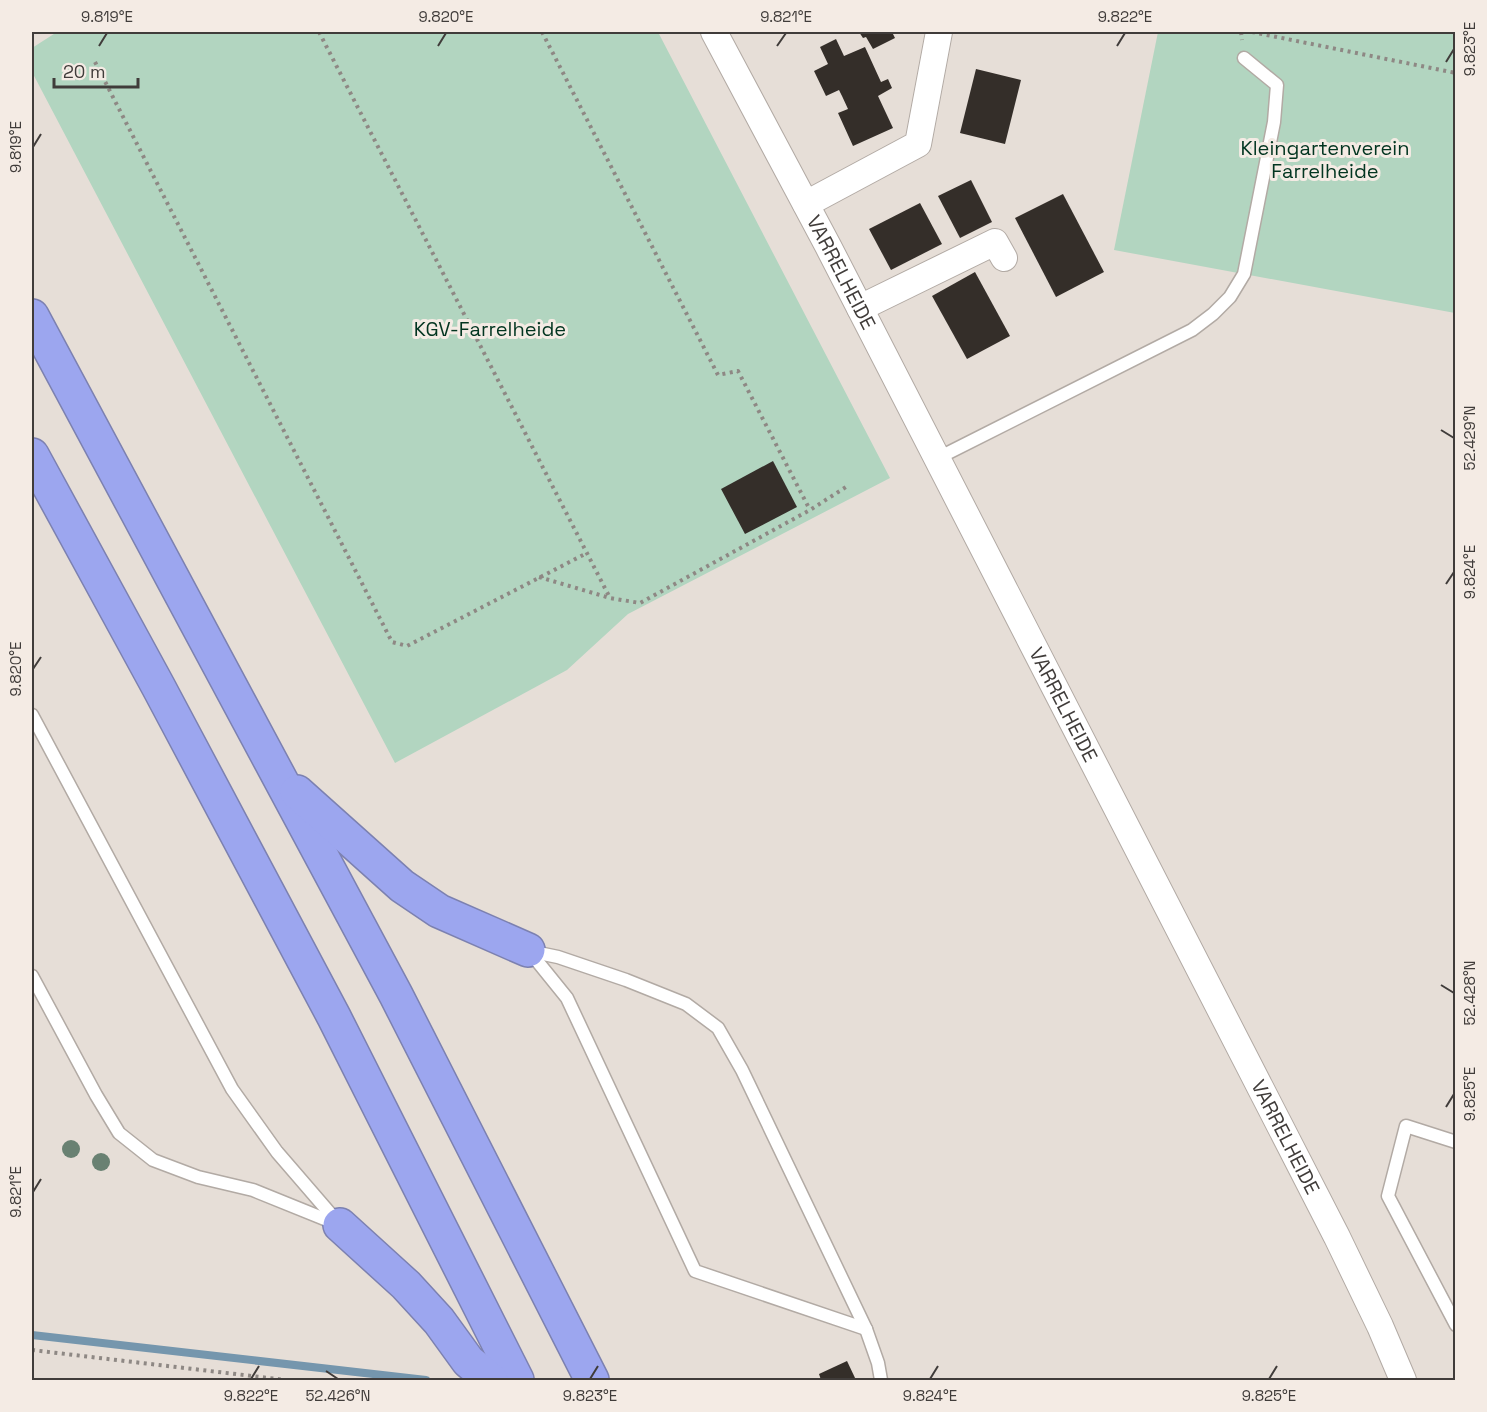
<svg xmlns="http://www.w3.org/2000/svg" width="1487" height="1412" viewBox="0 0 1487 1412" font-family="'Space Grotesk',sans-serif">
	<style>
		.green { fill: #b2d5c0 }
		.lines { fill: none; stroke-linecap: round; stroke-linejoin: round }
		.stream { stroke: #7596ad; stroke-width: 8 }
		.building { fill: #342e29 }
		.lane-casing { stroke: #b2aaa4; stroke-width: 15 }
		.street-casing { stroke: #b2aaa4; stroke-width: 28 }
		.highway-casing { stroke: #7c81b0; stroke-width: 36 }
		.path { stroke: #8e8884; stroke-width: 4; stroke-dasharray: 3 4.5; stroke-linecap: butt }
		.lane { stroke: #fff; stroke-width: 12 }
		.street { stroke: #fff; stroke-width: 26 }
		.highway { stroke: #9ca6ef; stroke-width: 33 }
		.tree { fill: #698172 }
		.ticks { fill: none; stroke: #403c3a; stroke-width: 2 }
		.labels { text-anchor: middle; stroke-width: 6; stroke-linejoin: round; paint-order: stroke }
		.park-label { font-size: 20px; fill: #023520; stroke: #f4ebe4 }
		.street-label { font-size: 20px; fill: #403c3a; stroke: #f4ebe4 }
		.neatline { fill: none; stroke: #403c3a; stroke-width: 2 }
		.ticks-label { font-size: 15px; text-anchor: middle; fill: #403c3a }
	</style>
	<rect width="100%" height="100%" fill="#e6ded7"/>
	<!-- green -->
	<g class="green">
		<path d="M 57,32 L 658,32 L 890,478 L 628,614 L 567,670 L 395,763 L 32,72 L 32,48 Z"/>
		<path d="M 1158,32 L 1455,32 L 1455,313 L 1114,250 Z"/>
	</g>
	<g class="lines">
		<!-- stream -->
		<path class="stream" d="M 32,1335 L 426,1380"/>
	</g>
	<!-- building -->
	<g class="building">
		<path d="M 859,32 L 892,32 L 895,38 L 873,49 L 866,37 L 863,38 Z"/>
		<path d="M 836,39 L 844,56 L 865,47 L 881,82 L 888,79 L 892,88 L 878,96 L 893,128 L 853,146 L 838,113 L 848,109 L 842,96 L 839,90 L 826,96 L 814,71 L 828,64 L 820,47 Z"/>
		<path d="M 976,69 L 1021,80 L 1005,144 L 960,133 Z"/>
		<path d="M 971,180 L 992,222 L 960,238 L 938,196 Z"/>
		<path d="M 1063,194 L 1104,272 L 1056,297 L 1015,218 Z"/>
		<path d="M 920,203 L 942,244 L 891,270 L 869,229 Z"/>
		<path d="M 975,272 L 1010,336 L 967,359 L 932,296 Z"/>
		<path d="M 773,461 L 797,507 L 745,534 L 721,489 Z"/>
		<path d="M 847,1361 L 856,1380 L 821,1380 L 819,1374 Z"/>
	</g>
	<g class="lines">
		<defs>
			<g id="lane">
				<path d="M 936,459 L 1192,330 L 1213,314 L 1230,297 L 1244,274 L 1274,122 L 1277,85 L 1244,58"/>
				<path d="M 32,715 L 232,1089 L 277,1152 L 340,1225"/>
				<path d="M 529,951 L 558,957 L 626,980 L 686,1004 L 718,1028 L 742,1070 L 866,1329 L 878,1363 L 881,1380"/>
				<path d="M 529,951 L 567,998 L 695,1271 L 866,1329"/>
				<path d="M 32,976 L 96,1095 L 119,1133 L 153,1160 L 198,1177 L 253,1190 L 337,1224"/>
				<path d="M 1456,1142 L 1406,1126 L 1388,1196 L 1456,1325"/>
			</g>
			<g id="street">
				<path id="s1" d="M 714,32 L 828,246 L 1337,1237 L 1380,1326 L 1403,1380"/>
				<path d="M 806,204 L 918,144 L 939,32"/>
				<path d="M 860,308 L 995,242 L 1004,258"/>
			</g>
			<g id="highway">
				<path d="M 32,316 L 396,995 L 592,1380"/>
				<path d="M 32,455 L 158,686 L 334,1017 L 517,1380"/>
				<path d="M 297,792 L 402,886 L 439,911 L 528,950"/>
				<path d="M 340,1225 L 406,1285 L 439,1321 L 468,1361 L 491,1380"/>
			</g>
		</defs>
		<!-- lane casing -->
		<use href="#lane" class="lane-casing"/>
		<!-- street casing -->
		<use href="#street" class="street-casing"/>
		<!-- highway casing -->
		<use href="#highway" class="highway-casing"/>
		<!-- path -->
		<g class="path">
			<path d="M 319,32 L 610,598 L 640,603 L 810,510 L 846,487"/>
			<path d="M 542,32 L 718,375 L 738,371 L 810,510"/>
			<path d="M 1241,32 L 1242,40"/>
			<path d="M 1252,32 L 1456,73"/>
			<path d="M 95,62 L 392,642 L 407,646 L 587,553"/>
			<path d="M 539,577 L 610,598"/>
			<path d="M 32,1350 L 286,1380"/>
		</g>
		<!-- lane -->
		<use href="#lane" class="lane"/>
		<!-- street -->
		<use href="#street" class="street"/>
		<!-- highway -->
		<use href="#highway" class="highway"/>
	</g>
	<!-- trees -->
	<g class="tree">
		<circle cx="71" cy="1149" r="9"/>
		<circle cx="101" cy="1162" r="9"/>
	</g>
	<!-- ticks -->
	<path class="ticks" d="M 99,46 L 107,33M 438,46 L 446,33M 777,46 L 786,33M 1117,46 L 1125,33M 1446,62 L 1454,49M 33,147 L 41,134M 1441,430 L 1454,438M 1446,584 L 1454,572M 33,669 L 41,657M 1441,985 L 1454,993M 1446,1107 L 1454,1094M 33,1192 L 41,1179M 326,1371 L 338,1379M 251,1379 L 259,1366M 590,1379 L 598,1366M 930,1379 L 938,1366M 1269,1379 L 1277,1366"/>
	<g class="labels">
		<!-- park labels -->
		<g class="park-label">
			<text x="1325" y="155">Kleingartenverein<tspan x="1325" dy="23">Farrelheide</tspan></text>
			<text x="490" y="336">KGV-Farrelheide</text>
		</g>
		<!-- street labels -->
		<g class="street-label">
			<text dy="7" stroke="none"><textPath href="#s1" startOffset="272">VARRELHEIDE</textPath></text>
			<text dy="7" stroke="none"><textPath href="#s1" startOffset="758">VARRELHEIDE</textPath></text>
			<text dy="7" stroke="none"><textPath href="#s1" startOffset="1244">VARRELHEIDE</textPath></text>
		</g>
	</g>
	<!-- border -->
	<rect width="1487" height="1412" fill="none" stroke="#f4ebe4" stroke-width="66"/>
	<!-- scale -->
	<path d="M54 78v9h84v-9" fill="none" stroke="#403c3a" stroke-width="3"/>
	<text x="63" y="78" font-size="18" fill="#403c3a" stroke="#f4ebe4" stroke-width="4.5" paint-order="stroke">20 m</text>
	<rect x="33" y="33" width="1421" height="1346" class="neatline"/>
	<g class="ticks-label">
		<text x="107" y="22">9.819°E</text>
		<text x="446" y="22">9.820°E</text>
		<text x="786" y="22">9.821°E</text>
		<text x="1125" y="22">9.822°E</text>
		<text transform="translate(1470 49) rotate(-90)" y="5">9.823°E</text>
		<text transform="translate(16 147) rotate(-90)" y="5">9.819°E</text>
		<text transform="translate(1470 438) rotate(-90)" y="5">52.429°N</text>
		<text transform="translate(1470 572) rotate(-90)" y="5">9.824°E</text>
		<text transform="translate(16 669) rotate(-90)" y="5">9.820°E</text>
		<text transform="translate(1470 993) rotate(-90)" y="5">52.428°N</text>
		<text transform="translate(1470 1094) rotate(-90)" y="5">9.825°E</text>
		<text transform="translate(16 1192) rotate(-90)" y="5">9.821°E</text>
		<text x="251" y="1401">9.822°E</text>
		<text x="338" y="1401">52.426°N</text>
		<text x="590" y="1401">9.823°E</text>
		<text x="930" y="1401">9.824°E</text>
		<text x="1269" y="1401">9.825°E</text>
	</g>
</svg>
